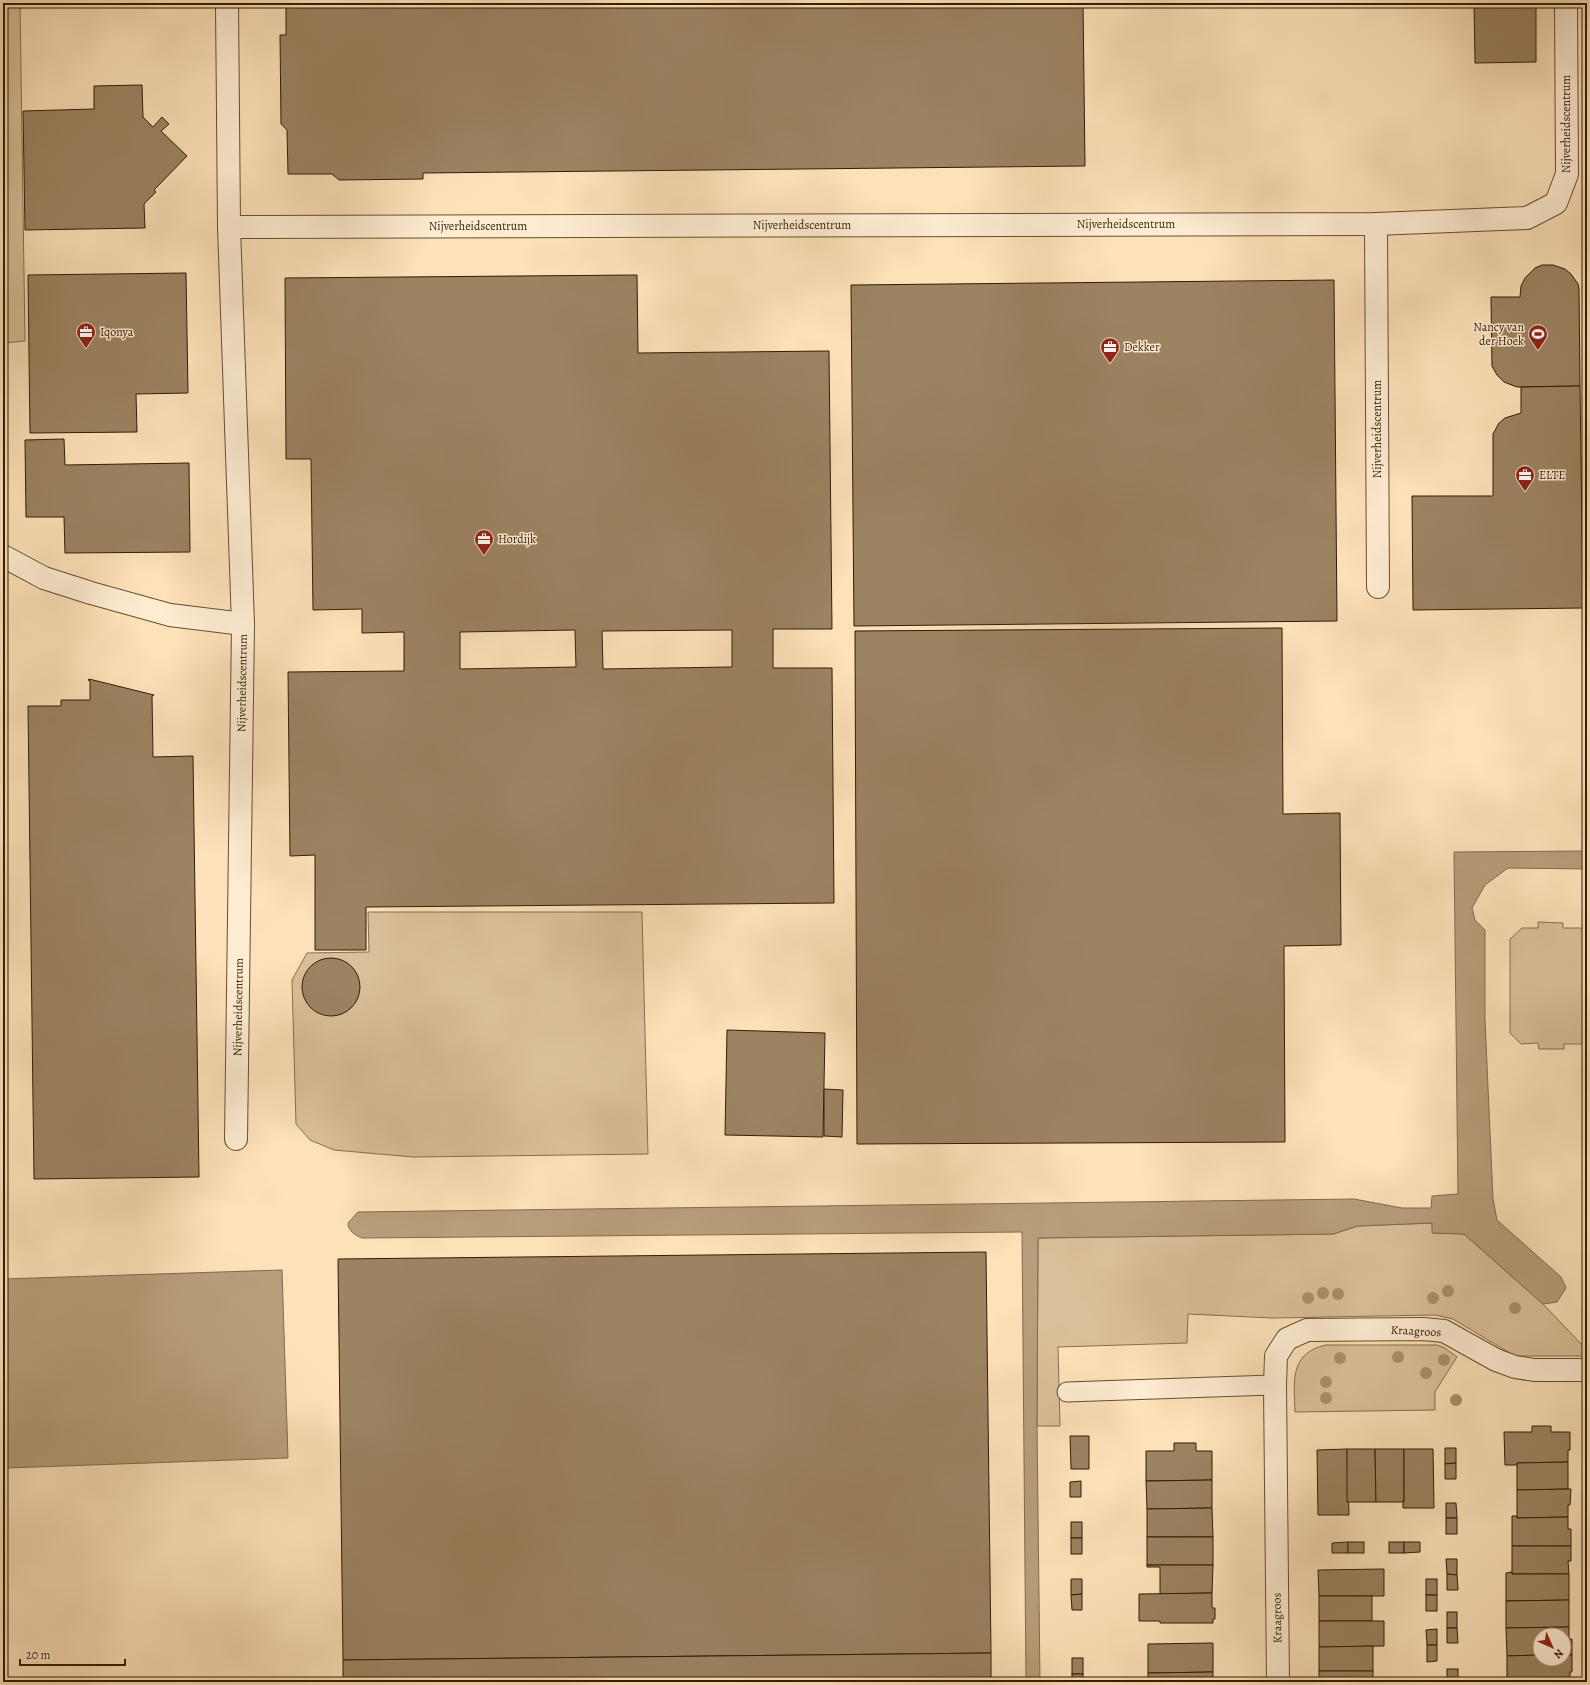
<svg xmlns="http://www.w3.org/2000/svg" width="1590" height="1685" viewBox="0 0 1590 1685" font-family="Alegreya,serif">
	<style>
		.green { fill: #dac09a; stroke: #866e4e }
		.water { fill: #b89e7b; stroke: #826a4b }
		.building { fill: #9c8362; stroke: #321d03; fill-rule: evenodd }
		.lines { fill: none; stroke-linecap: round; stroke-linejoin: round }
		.lane-casing { stroke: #654e30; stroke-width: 21 }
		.street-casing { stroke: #654e30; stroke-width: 24 }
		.lane { stroke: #feecd2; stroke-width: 19 }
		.street { stroke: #feecd2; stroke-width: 22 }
		.tree { fill: #a9906e }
		.labels { text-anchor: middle; stroke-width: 3; stroke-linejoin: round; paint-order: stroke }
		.street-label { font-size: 12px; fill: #321d03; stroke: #feecd2 }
		.poi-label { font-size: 12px; fill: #321d03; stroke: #feecd2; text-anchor: start }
	</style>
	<rect width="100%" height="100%" fill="#fde1b9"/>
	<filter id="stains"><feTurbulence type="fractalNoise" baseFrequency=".005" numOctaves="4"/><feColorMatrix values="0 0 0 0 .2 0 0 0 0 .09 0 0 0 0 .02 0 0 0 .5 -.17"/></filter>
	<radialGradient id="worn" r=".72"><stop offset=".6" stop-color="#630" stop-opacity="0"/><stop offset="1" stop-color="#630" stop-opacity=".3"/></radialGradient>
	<!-- green -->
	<g class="green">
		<path d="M 3,3 L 20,3 L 25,341 L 3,343 Z"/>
		<path d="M 368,912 L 642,912 L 648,1154 L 413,1157 L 334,1150 L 310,1140 L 296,1124 L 292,980 L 307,953 L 369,952 Z"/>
		<path d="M 1538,922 L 1563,923 L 1563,928 L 1581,928 L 1587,934 L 1587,1037 L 1581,1044 L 1564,1044 L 1564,1049 L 1539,1049 L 1538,1043 L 1521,1044 L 1510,1033 L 1510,939 L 1522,928 L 1538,928 Z"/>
		<path d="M 1432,1223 L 1433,1233 L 1464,1234 L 1543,1304 L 1587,1350 L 1587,1356 L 1515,1356 L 1453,1319 L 1435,1315 L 1272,1318 L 1188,1314 L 1187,1343 L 1058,1347 L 1060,1426 L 1037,1426 L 1038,1238 L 1333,1234 L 1358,1226 Z"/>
		<path d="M 1326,1345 L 1437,1345 L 1445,1348 L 1457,1357 L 1435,1392 L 1435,1410 L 1295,1412 C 1294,1382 1289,1353 1326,1345 Z"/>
	</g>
	<!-- water -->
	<g class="water">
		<path d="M 1587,851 L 1587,869 L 1508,868 L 1485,885 L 1472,908 L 1475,920 L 1485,930 L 1485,1020 L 1493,1199 L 1497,1220 L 1561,1277 L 1566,1288 L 1557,1302 L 1543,1304 L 1464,1234 L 1432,1233 L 1432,1223 L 1358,1226 L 1333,1234 L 1038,1238 L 1037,1426 L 1040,1682 L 1026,1682 L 1022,1232 L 362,1238 C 355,1235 348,1231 348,1223 L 358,1212 L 1354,1199 L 1402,1208 L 1431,1208 L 1432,1196 L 1458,1194 L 1454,852 Z"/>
		<path d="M 282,1270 L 288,1458 L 6,1468 L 3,1364 L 3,1279 Z"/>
	</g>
	<!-- building -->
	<g class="building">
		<path d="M 286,3 L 1083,3 L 1085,166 L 423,173 L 423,179 L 339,180 L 332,174 L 288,174 L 287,130 L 281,124 L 280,35 L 286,35 Z"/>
		<path d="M 1474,3 L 1536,3 L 1536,62 L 1475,63 Z"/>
		<path d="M 142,85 L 143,117 L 153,127 L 162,117 L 169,124 L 161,131 L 187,156 L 154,190 L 156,192 L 144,204 L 145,228 L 25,230 L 23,111 L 94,109 L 94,86 Z"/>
		<path d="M 1542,265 L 1553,265 L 1565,269 L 1571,274 L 1578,284 L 1579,289 L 1580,386 L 1517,387 L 1504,382 L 1497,375 L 1492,366 L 1491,297 L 1520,297 L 1521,286 L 1525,278 L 1535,268 Z"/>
		<path d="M 186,273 L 188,393 L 136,394 L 137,432 L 30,433 L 28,275 Z"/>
		<path d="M 637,275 L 638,353 L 829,351 L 832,629 L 773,629 L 773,668 L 832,668 L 834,903 L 366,907 L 366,950 L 315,950 L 315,855 L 290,856 L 288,672 L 404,671 L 404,632 L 362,633 L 362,609 L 313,610 L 311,459 L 286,459 L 285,278 ZM 575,630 L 576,667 L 460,669 L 460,632 ZM 732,630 L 732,667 L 603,669 L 602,631 Z"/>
		<path d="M 1334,280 L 1337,621 L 854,626 L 851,285 Z"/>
		<path d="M 1580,386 L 1583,608 L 1413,610 L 1412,496 L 1493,496 L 1493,434 L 1499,423 L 1505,418 L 1521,413 L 1521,387 Z"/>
		<path d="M 64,439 L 65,465 L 189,463 L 190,552 L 65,553 L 64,517 L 26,517 L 25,440 Z"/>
		<path d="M 1282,628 L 1283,814 L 1340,813 L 1341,945 L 1284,946 L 1285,1142 L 857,1144 L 855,631 Z"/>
		<path d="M 89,679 L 154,695 L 152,696 L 153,757 L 193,756 L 199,1177 L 34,1179 L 28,706 L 61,706 L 61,700 L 90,700 L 90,681 L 88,680 Z"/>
		<circle cx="331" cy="987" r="29"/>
		<path d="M 727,1030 L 825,1033 L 823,1137 L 725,1135 Z"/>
		<path d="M 824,1089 L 843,1090 L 842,1137 L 824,1136 Z"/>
		<path d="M 986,1252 L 991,1653 L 343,1660 L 338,1259 Z"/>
		<path d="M 1532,1426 L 1551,1426 L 1551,1432 L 1570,1432 L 1570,1450 L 1568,1450 L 1568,1462 L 1517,1463 L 1517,1465 L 1505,1465 L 1504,1432 L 1532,1432 Z"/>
		<path d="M 1070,1436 L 1089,1436 L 1089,1469 L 1071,1469 Z"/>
		<path d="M 1174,1443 L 1196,1443 L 1196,1451 L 1212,1451 L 1212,1480 L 1146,1481 L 1146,1451 L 1174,1451 Z"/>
		<path d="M 1445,1448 L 1456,1448 L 1456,1463 L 1445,1464 Z"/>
		<path d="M 1347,1449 L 1349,1515 L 1318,1515 L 1317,1450 Z"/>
		<path d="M 1347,1449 L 1375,1449 L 1376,1502 L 1347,1502 Z"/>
		<path d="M 1375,1449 L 1404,1449 L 1404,1502 L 1376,1502 Z"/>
		<path d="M 1404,1449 L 1433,1449 L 1434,1508 L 1403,1508 L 1403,1502 L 1404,1502 Z"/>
		<path d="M 1568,1462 L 1568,1489 L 1517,1490 L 1517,1463 Z"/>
		<path d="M 1456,1463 L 1456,1479 L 1445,1479 L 1445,1464 Z"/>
		<path d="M 1212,1480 L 1212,1508 L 1147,1509 L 1146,1481 Z"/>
		<path d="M 1081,1481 L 1081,1497 L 1070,1497 L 1070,1482 Z"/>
		<path d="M 1571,1489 L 1570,1505 L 1568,1505 L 1568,1517 L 1517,1518 L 1517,1490 Z"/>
		<path d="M 1446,1503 L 1456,1503 L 1457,1518 L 1446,1518 Z"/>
		<path d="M 1212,1508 L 1213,1537 L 1147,1537 L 1147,1509 Z"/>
		<path d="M 1512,1516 L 1517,1516 L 1517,1518 L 1568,1517 L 1568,1529 L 1571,1529 L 1571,1546 L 1512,1546 Z"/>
		<rect x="1446" y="1518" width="11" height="16"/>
		<rect x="1071" y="1522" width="11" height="16"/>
		<rect x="1147" y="1537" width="66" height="28"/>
		<rect x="1071" y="1538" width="11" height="16"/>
		<path d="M 1348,1542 L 1348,1553 L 1332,1553 L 1332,1543 Z"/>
		<rect x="1348" y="1542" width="16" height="11"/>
		<rect x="1389" y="1542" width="15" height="11"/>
		<path d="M 1404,1542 L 1420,1542 L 1420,1552 L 1404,1553 Z"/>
		<path d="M 1512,1546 L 1571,1546 L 1571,1561 L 1568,1561 L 1569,1574 L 1512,1574 Z"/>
		<path d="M 1446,1559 L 1457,1559 L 1457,1575 L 1447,1574 Z"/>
		<path d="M 1147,1565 L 1213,1565 L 1212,1593 L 1160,1594 L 1160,1567 L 1147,1567 Z"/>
		<path d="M 1384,1569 L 1384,1596 L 1319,1596 L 1318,1570 Z"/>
		<path d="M 1512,1572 L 1512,1574 L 1569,1574 L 1569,1600 L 1506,1601 L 1506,1573 Z"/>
		<path d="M 1447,1574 L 1457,1575 L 1458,1590 L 1447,1590 Z"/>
		<path d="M 1071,1579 L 1082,1579 L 1082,1594 L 1071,1595 Z"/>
		<rect x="1426" y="1579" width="11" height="16"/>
		<path d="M 1212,1593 L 1212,1608 L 1215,1608 L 1215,1619 L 1213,1619 L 1213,1623 L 1160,1623 L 1160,1621 L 1139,1621 L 1139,1594 Z"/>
		<path d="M 1082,1594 L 1082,1610 L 1072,1610 L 1071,1595 Z"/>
		<rect x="1426" y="1595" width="11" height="16"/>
		<rect x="1319" y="1596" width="53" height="25"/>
		<path d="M 1569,1600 L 1569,1627 L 1506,1628 L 1506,1601 Z"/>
		<rect x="1447" y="1612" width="10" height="16"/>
		<path d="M 1319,1621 L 1384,1621 L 1384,1646 L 1319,1647 Z"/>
		<path d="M 1569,1627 L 1569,1639 L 1572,1639 L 1572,1655 L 1564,1655 L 1564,1635 L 1540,1635 L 1540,1655 L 1507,1656 L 1506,1628 Z"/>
		<path d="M 1447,1628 L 1457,1628 L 1458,1643 L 1447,1643 Z"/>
		<path d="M 1437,1629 L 1437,1645 L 1427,1645 L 1426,1630 Z"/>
		<path d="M 1213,1643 L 1213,1672 L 1148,1673 L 1148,1644 Z"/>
		<path d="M 1427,1645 L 1437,1645 L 1437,1661 L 1427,1662 Z"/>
		<path d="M 1373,1646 L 1373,1671 L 1319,1671 L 1319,1647 Z"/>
		<path d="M 991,1653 L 991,1682 L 343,1682 L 343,1660 Z"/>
		<path d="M 1540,1655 L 1540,1659 L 1564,1659 L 1564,1655 L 1572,1655 L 1572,1672 L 1570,1672 L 1570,1682 L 1507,1682 L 1507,1656 Z"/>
		<rect x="1072" y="1658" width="11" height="16"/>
		<rect x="1447" y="1669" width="11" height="13"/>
		<rect x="1319" y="1671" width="54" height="11"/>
		<path d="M 1213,1672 L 1213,1682 L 1148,1682 L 1148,1673 Z"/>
		<rect x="1072" y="1674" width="11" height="8"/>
	</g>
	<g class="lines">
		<defs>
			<path id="lane" d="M 1067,1392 L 1275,1385"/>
			<g id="street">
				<path d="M 227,3 L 229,227 L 243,624 L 236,1139"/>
				<path d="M 1376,224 L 1378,587"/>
				<path d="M 229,227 L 1376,224 L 1527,218 L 1556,203 L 1567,174 L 1566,3"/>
				<path d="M 3,556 L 44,578 L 91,593 L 170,615 L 243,624"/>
				<path d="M 1278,1682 L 1275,1385 L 1276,1356 L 1287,1339 L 1307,1330 L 1423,1329 L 1444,1331 L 1496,1360 L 1515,1367 L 1534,1370 L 1587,1370"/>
			</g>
		</defs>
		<!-- lane casing -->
		<use href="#lane" class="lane-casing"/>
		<!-- street casing -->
		<use href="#street" class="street-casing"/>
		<!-- lane -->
		<use href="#lane" class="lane"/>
		<!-- street -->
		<use href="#street" class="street"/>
	</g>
	<!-- trees -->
	<g class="tree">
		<circle cx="1448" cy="1291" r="6"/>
		<circle cx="1323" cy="1293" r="6"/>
		<circle cx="1338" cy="1294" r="6"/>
		<circle cx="1308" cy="1298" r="6"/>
		<circle cx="1433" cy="1298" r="6"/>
		<circle cx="1515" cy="1308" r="6"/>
		<circle cx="1398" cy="1357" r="6"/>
		<circle cx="1340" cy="1358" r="6"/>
		<circle cx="1444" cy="1360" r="6"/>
		<circle cx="1426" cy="1373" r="6"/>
		<circle cx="1326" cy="1382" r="6"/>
		<circle cx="1326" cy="1398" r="6"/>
		<circle cx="1456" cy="1400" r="6"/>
	</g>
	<!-- icons -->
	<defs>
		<symbol id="office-pin" viewBox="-11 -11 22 30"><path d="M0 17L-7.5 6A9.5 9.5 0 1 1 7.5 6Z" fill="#8f2418" stroke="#feecd2"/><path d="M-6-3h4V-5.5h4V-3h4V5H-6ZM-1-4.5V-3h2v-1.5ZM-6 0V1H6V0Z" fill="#fff"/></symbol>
		<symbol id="stadium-pin" viewBox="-11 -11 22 30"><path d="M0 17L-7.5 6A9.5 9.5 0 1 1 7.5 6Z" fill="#8f2418" stroke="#feecd2"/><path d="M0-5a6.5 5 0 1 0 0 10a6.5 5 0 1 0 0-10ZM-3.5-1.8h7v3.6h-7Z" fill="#fff"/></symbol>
	</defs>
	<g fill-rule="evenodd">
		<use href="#office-pin" x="75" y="321" width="22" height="30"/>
		<use href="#stadium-pin" x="1527" y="323" width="22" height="30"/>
		<use href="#office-pin" x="1099" y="336" width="22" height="30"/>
		<use href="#office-pin" x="1514" y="464" width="22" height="30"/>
		<use href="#office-pin" x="473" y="528" width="22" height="30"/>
	</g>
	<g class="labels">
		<!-- street labels -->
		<g class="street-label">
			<text transform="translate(1566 124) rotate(-90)" y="4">Nijverheidscentrum</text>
			<text x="1126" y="228">Nijverheidscentrum</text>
			<text x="802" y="229">Nijverheidscentrum</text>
			<text x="478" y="230">Nijverheidscentrum</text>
			<text transform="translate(1377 429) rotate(-90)" y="4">Nijverheidscentrum</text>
			<text transform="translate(242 683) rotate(-89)" y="4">Nijverheidscentrum</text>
			<text transform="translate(238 1007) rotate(-89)" y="4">Nijverheidscentrum</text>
			<text transform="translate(1416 1331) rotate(3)" y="4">Kraagroos</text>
			<text transform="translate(1277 1618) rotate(-91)" y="4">Kraagroos</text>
		</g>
		<!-- poi labels -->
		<g class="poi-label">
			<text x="1524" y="331" text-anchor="end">Nancy van<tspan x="1524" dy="14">der Hoek</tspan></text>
			<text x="100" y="336">Iqonya</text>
			<text x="1124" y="351">Dekker</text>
			<text x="1539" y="479">ELTE</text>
			<text x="498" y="543">Hordijk</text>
		</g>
	</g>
	<!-- margin -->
	<rect width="1590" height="1685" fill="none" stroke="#fde1b9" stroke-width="16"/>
	<rect x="4" y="4" width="1582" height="1677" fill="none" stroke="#321d03" stroke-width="2"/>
	<rect x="8" y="8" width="1574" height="1669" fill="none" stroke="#321d03"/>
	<!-- north arrow -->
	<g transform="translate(1552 1647) rotate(135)"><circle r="19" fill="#feecd2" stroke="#ac997f"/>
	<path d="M0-3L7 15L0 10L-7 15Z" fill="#8f2418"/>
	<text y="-6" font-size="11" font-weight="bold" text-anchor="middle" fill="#321d03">N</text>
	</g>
	<!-- scale -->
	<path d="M20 1659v6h105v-6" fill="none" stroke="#321d03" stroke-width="2"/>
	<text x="26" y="1659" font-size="12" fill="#321d03" stroke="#feecd2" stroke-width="3" paint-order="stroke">20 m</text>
	<rect width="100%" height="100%" filter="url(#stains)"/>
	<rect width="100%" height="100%" fill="url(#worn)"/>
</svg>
